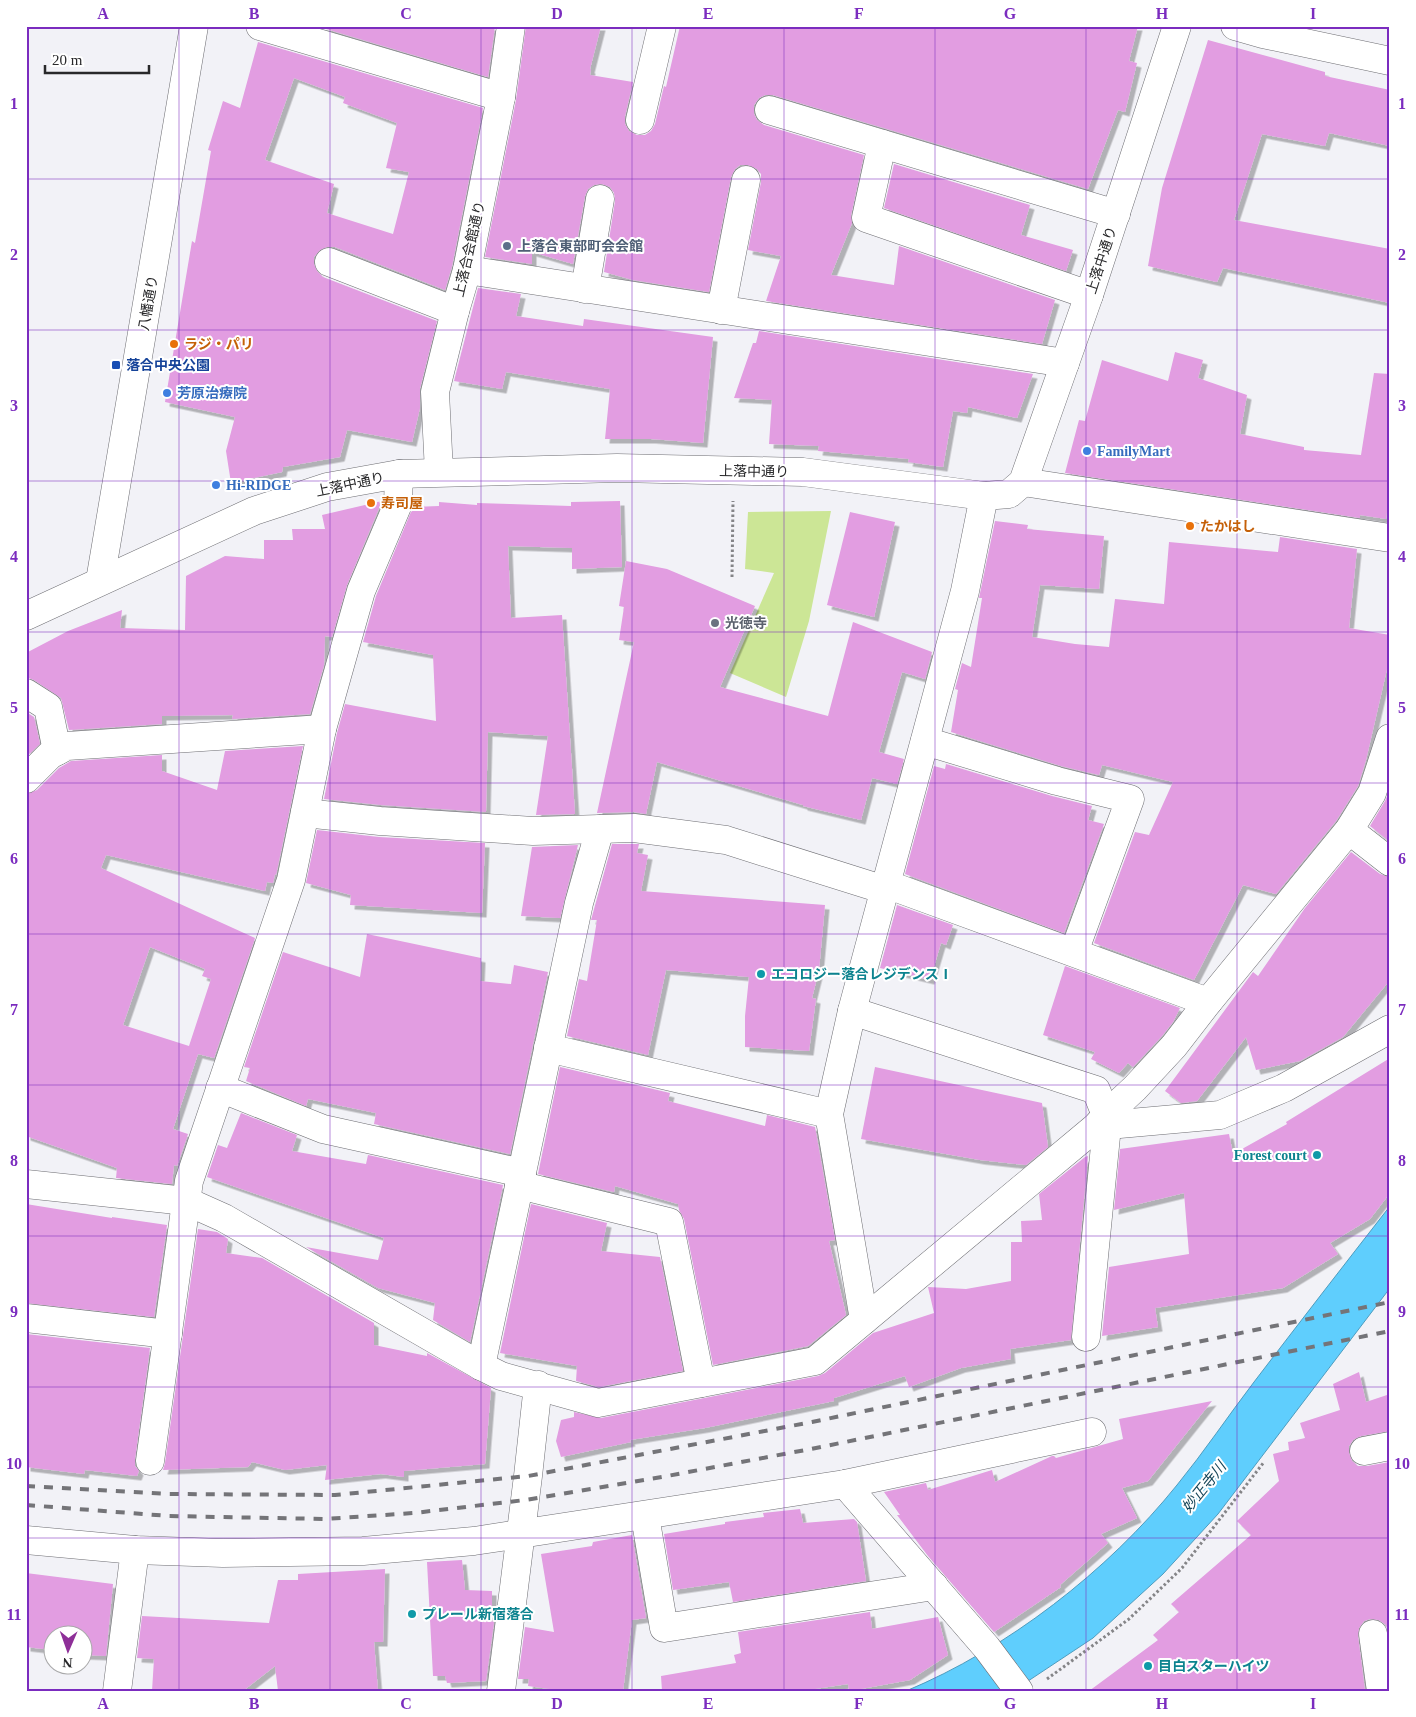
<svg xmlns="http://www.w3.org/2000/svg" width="1416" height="1717" viewBox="0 0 1416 1717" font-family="'Times New Roman','Noto Sans JP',serif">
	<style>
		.green { fill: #cce696 }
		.water { fill: #5fcefd; stroke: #4e9cbe }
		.building { fill: #e29de1; fill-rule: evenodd; filter: url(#shadow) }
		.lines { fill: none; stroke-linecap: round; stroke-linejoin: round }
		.minor-casing { stroke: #6e6e73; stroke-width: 29 }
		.path { stroke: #848487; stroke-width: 3; stroke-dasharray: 2.5 2.5; stroke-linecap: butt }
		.minor { stroke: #fff; stroke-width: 28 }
		.rail { stroke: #747478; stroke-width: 4; stroke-dasharray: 9 9; stroke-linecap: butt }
		.grid { fill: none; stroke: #7b2cbf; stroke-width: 1; stroke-opacity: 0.55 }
		.service-dot { fill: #5c6f8a; stroke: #fff; stroke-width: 2 }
		.food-dot { fill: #e8710a; stroke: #fff; stroke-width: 2 }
		.transit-dot { fill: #1a4fb4; stroke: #fff; stroke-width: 2 }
		.shop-dot { fill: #3f7fe0; stroke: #fff; stroke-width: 2 }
		.worship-dot { fill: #6b7280; stroke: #fff; stroke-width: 2 }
		.culture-dot { fill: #0f9aa8; stroke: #fff; stroke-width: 2 }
		.labels { text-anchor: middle; stroke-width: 4; stroke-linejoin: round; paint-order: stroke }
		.service-label { font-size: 14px; font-weight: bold; fill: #4e5e75; stroke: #fff; text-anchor: start }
		.street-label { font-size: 14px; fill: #28282a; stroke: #fff }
		.food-label { font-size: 14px; font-weight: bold; fill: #c56008; stroke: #fff; text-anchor: start }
		.transit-label { font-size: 14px; font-weight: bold; fill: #164399; stroke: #fff; text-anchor: start }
		.shop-label { font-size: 14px; font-weight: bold; fill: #366cbe; stroke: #fff; text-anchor: start }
		.worship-label { font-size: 14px; font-weight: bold; fill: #5b616d; stroke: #fff; text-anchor: start }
		.culture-label { font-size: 14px; font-weight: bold; fill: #0d838f; stroke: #fff; text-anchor: start }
		.water-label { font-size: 15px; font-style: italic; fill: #164659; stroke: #fff }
		.neatline { fill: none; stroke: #7b2cbf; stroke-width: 2 }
		.grid-label { font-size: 16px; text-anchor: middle; font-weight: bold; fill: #7b2cbf }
	</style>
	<defs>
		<filter id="shadow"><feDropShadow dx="4.5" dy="4.5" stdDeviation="0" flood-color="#0004"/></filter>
	</defs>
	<rect width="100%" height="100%" fill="#f2f2f7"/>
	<!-- green -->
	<path class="green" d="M 831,511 L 809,621 L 786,697 L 730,673 L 774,573 L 745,569 L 748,512 Z"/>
	<!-- water -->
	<path class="water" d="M 1390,1206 L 1390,1288 L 1218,1514 L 1163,1574 L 1093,1638 L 1013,1691 L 906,1691 C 1007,1649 1108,1571 1177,1485 C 1204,1452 1228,1416 1254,1382 C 1299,1323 1344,1265 1390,1206 Z"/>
	<!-- building -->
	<g class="building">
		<path d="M 316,26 L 495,26 L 488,77 Z"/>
		<path d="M 526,26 L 601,26 L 590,69 L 591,69 L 590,75 L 633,82 L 625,116 L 625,124 L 629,131 L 637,135 L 645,135 L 651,131 L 655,124 L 664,86 L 666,87 L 680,26 L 1138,26 L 1129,61 L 1137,63 L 1125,112 L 1118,110 L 1088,189 L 773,95 L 765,95 L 759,98 L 754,105 L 754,114 L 757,120 L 764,125 L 864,155 L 851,215 L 852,223 L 831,275 L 894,285 L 899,246 L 1055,300 L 1042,344 L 766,301 L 781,256 L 748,250 L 761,182 L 761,174 L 757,169 L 748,165 L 740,165 L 735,169 L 731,177 L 709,292 L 633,280 L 604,272 L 615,201 L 614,193 L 610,187 L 602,184 L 594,185 L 588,189 L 585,196 L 573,264 L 532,252 L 532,264 L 485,257 L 516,100 Z"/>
		<path d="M 1208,40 L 1325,72 L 1325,76 L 1390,90 L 1390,146 L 1329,133 L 1325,146 L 1262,134 L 1234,220 L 1390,249 L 1390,303 L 1223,268 L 1217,282 L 1148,266 L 1162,188 Z"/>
		<path d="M 258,42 L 483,108 L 452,266 L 445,290 L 335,247 L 327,247 L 320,250 L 314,257 L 314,264 L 317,271 L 323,277 L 437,321 L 420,388 L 420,408 L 412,442 L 347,430 L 340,457 L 283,467 L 282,472 L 231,483 L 226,451 L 235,417 L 165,402 L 192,241 L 195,243 L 211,151 L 208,150 L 223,101 L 240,108 ZM 294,78 L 345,97 L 343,103 L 397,123 L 386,168 L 409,172 L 393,234 L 327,213 L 334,184 L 265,160 Z"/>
		<path d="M 894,164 L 1030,205 L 1021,235 L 1073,250 L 1066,271 L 884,208 Z"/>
		<path d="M 478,288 L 521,294 L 516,316 L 583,326 L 584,319 L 713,337 L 703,443 L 651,439 L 605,439 L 610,389 L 506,372 L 502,389 L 454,381 Z"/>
		<path d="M 759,331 L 1033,374 L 1017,418 L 968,407 L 967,413 L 953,411 L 943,467 L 908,462 L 909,459 L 818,451 L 819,446 L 769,444 L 772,400 L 734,398 L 753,343 L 756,343 Z"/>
		<path d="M 1175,352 L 1203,360 L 1198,378 L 1247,395 L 1240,434 L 1304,447 L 1304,450 L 1361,455 L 1374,373 L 1390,374 L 1390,491 L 1386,519 L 1360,515 L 1360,518 L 1065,473 L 1079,420 L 1085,421 L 1102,360 L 1168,381 Z"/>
		<path d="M 382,501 L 347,585 L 332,637 L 325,636 L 324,665 L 310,714 L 232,719 L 233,715 L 162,716 L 162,724 L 69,730 L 61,698 L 34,680 L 26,677 L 26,653 L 68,631 L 122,610 L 120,628 L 185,630 L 186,576 L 225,556 L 264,559 L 264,540 L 293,540 L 292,529 L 325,529 L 322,515 Z"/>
		<path d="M 620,501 L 622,567 L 572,569 L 572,548 L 508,546 L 511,618 L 562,615 L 575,814 L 536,815 L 548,736 L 488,732 L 486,812 L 381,805 L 324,799 L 337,733 L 345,704 L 436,721 L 433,655 L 363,642 L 376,596 L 413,507 L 439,506 L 439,502 L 477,505 L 477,503 L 571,506 L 571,502 Z"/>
		<path d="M 850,512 L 895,522 L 874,617 L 827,605 Z"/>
		<path d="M 995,521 L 1028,525 L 1027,529 L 1104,536 L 1099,589 L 1040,585 L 1032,637 L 1075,644 L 1109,647 L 1115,599 L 1164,604 L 1169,542 L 1278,552 L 1280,537 L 1357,549 L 1349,628 L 1390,635 L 1390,656 L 1366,760 L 1358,786 L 1336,821 L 1276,894 L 1243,885 L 1194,980 L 1094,943 L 1135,832 L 1149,835 L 1173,782 L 1102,765 L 1099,775 L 1061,766 L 951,732 L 958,690 L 955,689 L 962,663 L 971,667 L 982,598 L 979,598 Z"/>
		<path d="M 626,561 L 667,569 L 755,606 L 720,687 L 828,716 L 853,622 L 932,652 L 925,679 L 902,672 L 879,752 L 904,759 L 897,784 L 872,778 L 861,820 L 803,806 L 803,805 L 657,762 L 646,814 L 634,812 L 597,813 L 634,642 L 619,640 L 624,607 L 619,606 Z"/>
		<path d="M 26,712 L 34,717 L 40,744 L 26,757 Z"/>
		<path d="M 303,746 L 276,875 L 275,874 L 273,883 L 267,882 L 265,891 L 106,855 L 101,868 L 255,938 L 214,1058 L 198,1054 L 173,1129 L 188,1134 L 177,1166 L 174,1165 L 172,1184 L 116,1178 L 117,1168 L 26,1136 L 26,794 L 37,790 L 59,768 L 71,761 L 162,755 L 162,771 L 217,790 L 225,751 ZM 150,947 L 205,969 L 202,976 L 211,979 L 189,1046 L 123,1025 Z"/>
		<path d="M 946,764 L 1052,796 L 1092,806 L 1088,820 L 1104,824 L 1064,933 L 905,874 L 934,766 L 945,769 Z"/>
		<path d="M 1389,792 L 1390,793 L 1390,842 L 1370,826 L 1385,801 Z"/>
		<path d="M 317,830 L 379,837 L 485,843 L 482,913 L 350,905 L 351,895 L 306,883 Z"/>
		<path d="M 612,844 L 639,844 L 637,853 L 648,855 L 641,891 L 825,905 L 819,970 L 812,998 L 816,999 L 809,1051 L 745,1047 L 745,1016 L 749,977 L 666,970 L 648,1055 L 567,1036 L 579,979 L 587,981 L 597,920 L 591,920 Z"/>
		<path d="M 578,845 L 560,918 L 521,916 L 532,847 Z"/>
		<path d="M 1351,852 L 1380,874 L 1390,877 L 1390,980 L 1343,1037 L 1300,1061 L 1256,1070 L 1246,1037 L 1197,1101 L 1181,1103 L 1165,1091 L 1253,972 L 1258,976 L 1305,908 Z"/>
		<path d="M 897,905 L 953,925 L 946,945 L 941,943 L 930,980 L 880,968 Z"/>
		<path d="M 367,934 L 481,958 L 480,981 L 511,984 L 514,965 L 548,972 L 510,1154 L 374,1124 L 376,1113 L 308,1099 L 306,1106 L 246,1081 L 250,1068 L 244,1067 L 283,952 L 360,977 Z"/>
		<path d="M 1065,966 L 1180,1008 L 1173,1022 L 1162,1036 L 1133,1067 L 1128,1063 L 1119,1073 L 1091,1059 L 1095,1052 L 1043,1035 Z"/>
		<path d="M 1390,1058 L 1390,1193 L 1370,1219 L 1330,1243 L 1338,1254 L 1283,1288 L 1155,1308 L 1158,1327 L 1102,1336 L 1109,1267 L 1189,1254 L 1184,1193 L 1114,1210 L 1120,1149 L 1229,1134 L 1233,1154 L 1287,1124 L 1286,1122 Z"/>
		<path d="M 560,1067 L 670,1093 L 668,1101 L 765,1126 L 767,1115 L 815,1127 L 835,1240 L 829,1241 L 846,1315 L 808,1346 L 713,1365 L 684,1219 L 679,1210 L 678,1204 L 615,1186 L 614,1192 L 538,1174 Z"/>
		<path d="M 875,1067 L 1042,1103 L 1048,1147 L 1026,1165 L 980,1160 L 861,1139 Z"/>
		<path d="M 241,1113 L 297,1135 L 292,1151 L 366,1164 L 368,1155 L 503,1185 L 470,1342 L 433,1320 L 435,1303 L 378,1288 L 306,1247 L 378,1260 L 384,1238 L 207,1177 L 218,1145 L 227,1148 Z"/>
		<path d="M 1088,1156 L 1071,1340 L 1010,1349 L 1011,1359 L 961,1368 L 909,1387 L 905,1376 L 834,1398 L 834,1401 L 705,1428 L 630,1440 L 631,1442 L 561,1457 L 556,1441 L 561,1420 L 574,1417 L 574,1412 L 601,1418 L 818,1376 L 825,1373 L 873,1333 L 934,1313 L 928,1287 L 966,1289 L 1011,1281 L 1011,1242 L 1022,1242 L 1021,1221 L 1042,1220 L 1039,1194 L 1085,1157 Z"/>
		<path d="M 26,1204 L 112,1218 L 112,1217 L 167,1225 L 154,1317 L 26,1303 Z"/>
		<path d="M 531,1204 L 607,1223 L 601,1251 L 660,1257 L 683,1371 L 599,1387 L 576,1381 L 577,1366 L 500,1353 Z"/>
		<path d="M 198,1229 L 217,1232 L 228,1239 L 226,1253 L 262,1258 L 374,1323 L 374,1345 L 427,1356 L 427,1353 L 491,1388 L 485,1464 L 404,1471 L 404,1477 L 381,1474 L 325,1480 L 327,1465 L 285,1470 L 252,1462 L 248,1467 L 163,1470 L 165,1463 Z"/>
		<path d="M 26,1334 L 150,1348 L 135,1459 L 135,1466 L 139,1471 L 137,1476 L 85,1470 L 84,1474 L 26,1467 Z"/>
		<path d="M 1359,1372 L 1366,1402 L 1390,1394 L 1390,1431 L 1361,1436 L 1353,1440 L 1349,1446 L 1349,1453 L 1352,1461 L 1358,1466 L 1367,1466 L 1390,1462 L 1390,1641 L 1386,1625 L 1379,1620 L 1370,1619 L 1364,1621 L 1359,1628 L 1358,1636 L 1365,1691 L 1089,1691 L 1158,1640 L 1153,1635 L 1179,1612 L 1171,1604 L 1251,1535 L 1237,1521 L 1279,1481 L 1273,1454 L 1289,1450 L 1288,1442 L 1305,1438 L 1300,1423 L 1340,1410 L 1333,1384 Z"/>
		<path d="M 1212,1401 L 1148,1481 L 1122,1488 L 1137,1518 L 1101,1534 L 1108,1543 L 1060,1585 L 1061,1587 L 994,1632 L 928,1556 L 897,1515 L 900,1515 L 884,1492 L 926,1483 L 928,1490 L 992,1470 L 995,1482 L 1052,1456 L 1054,1456 L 1056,1458 L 1123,1439 L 1119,1419 Z"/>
		<path d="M 800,1509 L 803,1523 L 854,1519 L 857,1522 L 866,1581 L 733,1602 L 729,1582 L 673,1590 L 664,1534 L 725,1524 L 725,1522 L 764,1517 L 763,1513 Z"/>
		<path d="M 632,1535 L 646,1618 L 632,1620 L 623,1691 L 564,1691 L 528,1686 L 529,1679 L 518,1679 L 525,1627 L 554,1632 L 541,1554 L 592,1546 L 593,1542 Z"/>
		<path d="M 462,1560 L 465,1590 L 492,1591 L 492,1621 L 494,1622 L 486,1681 L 447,1683 L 445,1676 L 433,1676 L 427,1562 Z"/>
		<path d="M 385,1569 L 383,1642 L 374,1642 L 378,1691 L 278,1691 L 275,1666 L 243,1691 L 152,1691 L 154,1659 L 137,1658 L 142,1616 L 269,1623 L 278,1580 L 298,1580 L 298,1574 Z"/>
		<path d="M 26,1573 L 113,1584 L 106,1656 L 82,1655 L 82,1634 L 52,1634 L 52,1650 L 26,1647 Z"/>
		<path d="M 870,1612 L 872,1629 L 938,1617 L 948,1655 L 910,1680 L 850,1691 L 849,1691 L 848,1684 L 801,1691 L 662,1691 L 661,1676 L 736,1663 L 734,1655 L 741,1653 L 738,1632 Z"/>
	</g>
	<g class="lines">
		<defs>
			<g id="minor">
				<path d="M 260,26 L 501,97"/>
				<path d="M 1235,26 L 1263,34 L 1390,61"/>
				<path d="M 769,110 L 1116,214"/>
				<path d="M 640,120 L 662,26"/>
				<path d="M 882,144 L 866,218 L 1089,295"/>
				<path d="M 329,262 L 455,311"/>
				<path d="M 467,270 L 1065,363"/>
				<path d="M 585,289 L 600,199"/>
				<path d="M 721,310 L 746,180"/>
				<path d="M 439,472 L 435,392 L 455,311 L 467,270 L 501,97 L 511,26"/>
				<path d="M 1023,482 L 1390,538"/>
				<path d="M 100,581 L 194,26"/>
				<path d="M 26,616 L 254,511 L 327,487 L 399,474 L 617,468 L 803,472 L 984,496 L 1009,494 L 1023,482 L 1089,295 L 1177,26"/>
				<path d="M 26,693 L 48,707 L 57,751"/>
				<path d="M 925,741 L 1057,781 L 1130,799 L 1074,952"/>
				<path d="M 26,779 L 50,755 L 67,746 L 322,729"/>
				<path d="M 305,813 L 380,821 L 533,831 L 634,828 L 726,840 L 885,890"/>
				<path d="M 1349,830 L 1390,862"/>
				<path d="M 886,884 L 1208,1002"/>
				<path d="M 852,1011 L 1096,1090 L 1106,1115 L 1107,1126 L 1086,1337"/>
				<path d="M 548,1048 L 829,1114"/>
				<path d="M 220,1088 L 323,1129 L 522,1173"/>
				<path d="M 1097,1126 L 1220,1115 L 1284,1088 L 1390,1029"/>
				<path d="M 26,1184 L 186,1201 L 224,1218 L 481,1366 L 501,1376 L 598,1403 L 815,1361 L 1097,1126 L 1106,1115 L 1135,1088 L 1174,1046 L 1208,1002 L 1349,830 L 1372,793 L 1390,738"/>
				<path d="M 519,1185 L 669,1222 L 701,1383"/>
				<path d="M 26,1318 L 168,1334"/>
				<path d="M 864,1320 L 829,1114 L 852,1011 L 965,591 L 984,496"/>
				<path d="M 481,1366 L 579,903 L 600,829"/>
				<path d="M 1364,1451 L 1390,1446"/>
				<path d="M 150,1461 L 189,1181 L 291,880 L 322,729 L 361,591 L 398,504 L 399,474"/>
				<path d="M 845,1484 L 987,1648 L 1019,1691"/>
				<path d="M 645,1516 L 664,1628 L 934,1586"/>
				<path d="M 26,1540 L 135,1550 L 223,1553 L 363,1551 L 474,1541 L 845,1484 L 1092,1432"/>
				<path d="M 1373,1634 L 1381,1691"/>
				<path d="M 117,1691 L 135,1550"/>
				<path d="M 501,1691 L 528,1476 L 538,1385"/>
			</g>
		</defs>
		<!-- minor casing -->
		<use href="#minor" class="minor-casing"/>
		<!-- path -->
		<g class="path">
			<path d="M 732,577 L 733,501"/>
			<path d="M 1047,1679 L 1129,1619 L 1182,1568 L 1264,1462"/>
		</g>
		<!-- minor -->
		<use href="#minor" class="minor"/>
		<!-- rail -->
		<g class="rail">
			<path d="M 26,1486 L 169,1494 L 335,1495 L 528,1476 L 812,1422 L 1390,1302"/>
			<path d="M 26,1505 L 169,1516 L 324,1519 L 414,1513 L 525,1500 L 662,1477 L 816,1448 L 1390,1331"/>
		</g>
	</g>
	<!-- grid -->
	<path class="grid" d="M 179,26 L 179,1691M 330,26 L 330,1691M 481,26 L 481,1691M 632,26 L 632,1691M 784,26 L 784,1691M 935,26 L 935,1691M 1086,26 L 1086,1691M 1237,26 L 1237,1691M 26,179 L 1390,179M 26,330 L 1390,330M 26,481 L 1390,481M 26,632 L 1390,632M 26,783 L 1390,783M 26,934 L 1390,934M 26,1085 L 1390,1085M 26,1236 L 1390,1236M 26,1387 L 1390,1387M 26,1538 L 1390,1538"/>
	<!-- markers -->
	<circle class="service-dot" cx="507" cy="246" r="5"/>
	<g class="food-dot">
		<circle cx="174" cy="344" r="5"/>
		<circle cx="371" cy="503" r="5"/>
		<circle cx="1190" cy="526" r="5"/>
	</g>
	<rect class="transit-dot" x="111" y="360" width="10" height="10" rx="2.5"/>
	<g class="shop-dot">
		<circle cx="167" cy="393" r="5"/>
		<circle cx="1087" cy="451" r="5"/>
		<circle cx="216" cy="485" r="5"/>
	</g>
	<circle class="worship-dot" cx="715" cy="623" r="5"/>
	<g class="culture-dot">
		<circle cx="761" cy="974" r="5"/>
		<circle cx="1317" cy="1155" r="5"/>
		<circle cx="412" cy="1614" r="5"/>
		<circle cx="1148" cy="1666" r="5"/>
	</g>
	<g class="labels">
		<!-- service labels -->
		<g class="service-label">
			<text x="517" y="251">上落合東部町会会館</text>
		</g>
		<!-- street labels -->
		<g class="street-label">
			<text transform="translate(469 249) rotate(-77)" y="5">上落合会館通り</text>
			<text transform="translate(1101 260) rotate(-72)" y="5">上落中通り</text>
			<text transform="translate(148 303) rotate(-80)" y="5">八幡通り</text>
			<text transform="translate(754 471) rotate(1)" y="5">上落中通り</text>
			<text transform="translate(350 484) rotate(-12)" y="5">上落中通り</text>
		</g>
		<!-- food labels -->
		<g class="food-label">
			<text x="184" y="349">ラジ・パリ</text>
			<text x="381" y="508">寿司屋</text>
			<text x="1200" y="531">たかはし</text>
		</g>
		<!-- transit labels -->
		<g class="transit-label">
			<text x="126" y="370">落合中央公園</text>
		</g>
		<!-- shop labels -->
		<g class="shop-label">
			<text x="177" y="398">芳原治療院</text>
			<text x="1097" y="456">FamilyMart</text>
			<text x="226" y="490">Hi-RIDGE</text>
		</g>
		<!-- worship labels -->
		<g class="worship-label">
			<text x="725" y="628">光徳寺</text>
		</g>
		<!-- culture labels -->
		<g class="culture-label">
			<text x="771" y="979">エコロジー落合レジデンスⅠ</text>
			<text x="1307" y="1160" text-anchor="end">Forest court</text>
			<text x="422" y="1619">プレール新宿落合</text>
			<text x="1158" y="1671">目白スターハイツ</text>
		</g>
		<!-- water labels -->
		<g class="water-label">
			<text transform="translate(1204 1487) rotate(-51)" y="5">妙正寺川</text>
		</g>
	</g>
	<!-- border -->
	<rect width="1416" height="1717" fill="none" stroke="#ffffff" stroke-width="55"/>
	<!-- north arrow -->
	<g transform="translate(68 1650) rotate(182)"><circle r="24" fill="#ffffff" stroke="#a9a9aa"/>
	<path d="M0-4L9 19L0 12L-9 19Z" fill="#8e2f98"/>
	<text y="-8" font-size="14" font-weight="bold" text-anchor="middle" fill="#28282a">N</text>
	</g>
	<!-- scale -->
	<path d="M45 65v8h104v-8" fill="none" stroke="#28282a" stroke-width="2.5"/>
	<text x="52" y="65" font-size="15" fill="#28282a" stroke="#ffffff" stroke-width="4" paint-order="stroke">20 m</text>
	<rect x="28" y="28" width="1360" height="1662" class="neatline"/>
	<g class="grid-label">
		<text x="103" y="19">A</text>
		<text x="254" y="19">B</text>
		<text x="406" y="19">C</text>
		<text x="557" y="19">D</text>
		<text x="708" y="19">E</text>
		<text x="859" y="19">F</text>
		<text x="1010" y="19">G</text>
		<text x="1162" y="19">H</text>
		<text x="1313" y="19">I</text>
		<text x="14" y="109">1</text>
		<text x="1402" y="109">1</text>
		<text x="14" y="260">2</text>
		<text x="1402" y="260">2</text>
		<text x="14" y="411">3</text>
		<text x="1402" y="411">3</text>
		<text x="14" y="562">4</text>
		<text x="1402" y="562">4</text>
		<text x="14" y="713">5</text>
		<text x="1402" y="713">5</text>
		<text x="14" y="864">6</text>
		<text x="1402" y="864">6</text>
		<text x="14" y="1015">7</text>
		<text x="1402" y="1015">7</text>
		<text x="14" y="1166">8</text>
		<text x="1402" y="1166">8</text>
		<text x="14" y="1317">9</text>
		<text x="1402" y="1317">9</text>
		<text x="14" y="1469">10</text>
		<text x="1402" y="1469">10</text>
		<text x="14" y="1620">11</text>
		<text x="1402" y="1620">11</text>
		<text x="103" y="1709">A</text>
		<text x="254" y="1709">B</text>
		<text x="406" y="1709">C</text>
		<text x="557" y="1709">D</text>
		<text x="708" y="1709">E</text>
		<text x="859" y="1709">F</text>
		<text x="1010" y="1709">G</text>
		<text x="1162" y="1709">H</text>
		<text x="1313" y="1709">I</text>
	</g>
</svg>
